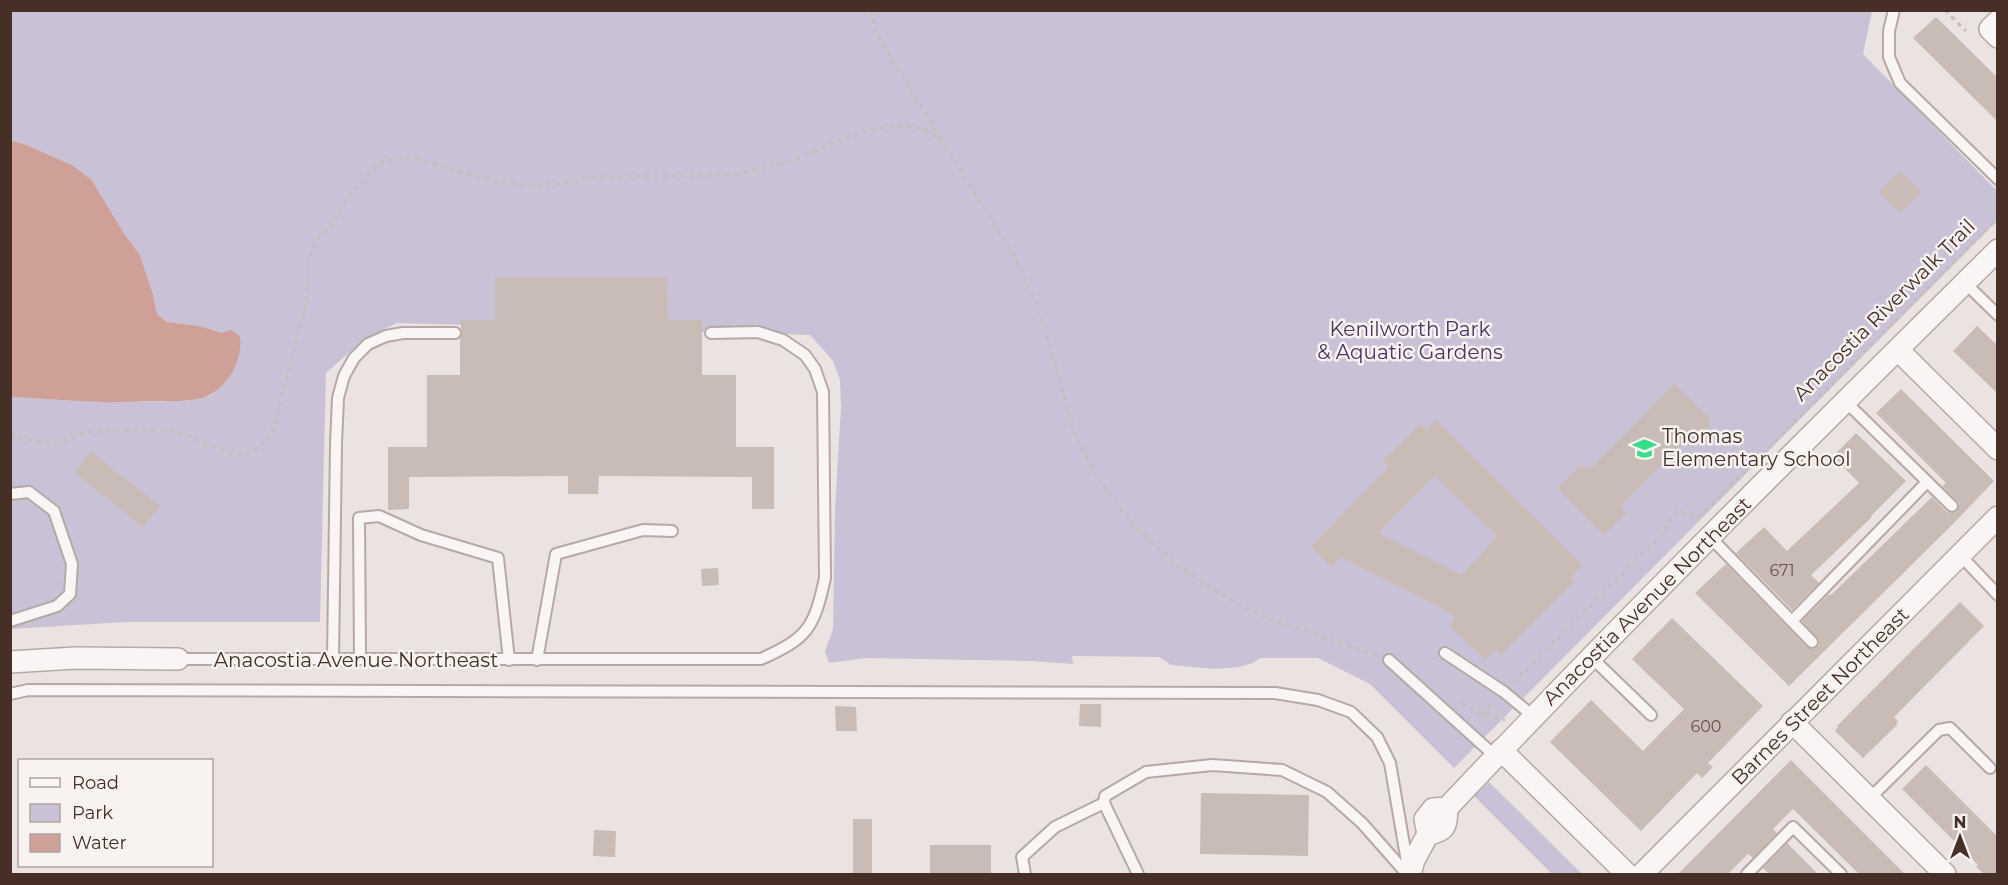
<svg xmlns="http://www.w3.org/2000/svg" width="2008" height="885" viewBox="0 0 2008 885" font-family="Montserrat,sans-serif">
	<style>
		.green { fill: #c9c1d6 }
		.water { fill: #cfa098 }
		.building { fill: #c9bcb7; fill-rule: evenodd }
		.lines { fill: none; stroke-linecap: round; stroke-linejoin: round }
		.service-casing { stroke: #b6a9a5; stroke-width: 14 }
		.minor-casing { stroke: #b6a9a5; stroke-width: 24 }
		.path { stroke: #c7bebb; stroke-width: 3; stroke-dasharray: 4.5 4.5; stroke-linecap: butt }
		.service { stroke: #f9f5f4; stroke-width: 10 }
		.minor { stroke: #f9f5f4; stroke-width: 21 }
		.labels { text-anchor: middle; stroke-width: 5; stroke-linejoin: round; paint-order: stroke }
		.number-label { font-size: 16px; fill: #66524b }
		.street-label { font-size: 20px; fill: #452f27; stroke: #f8f2f1 }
		.park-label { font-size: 20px; fill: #483362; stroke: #f8f2f1 }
		.poi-label { font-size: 20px; fill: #452f27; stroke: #f8f2f1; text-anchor: start }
	</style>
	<rect width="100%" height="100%" fill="#ebe3e1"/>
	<!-- green -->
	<g class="green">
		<path d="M 12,10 L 1872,11 L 1863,54 L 1997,191 L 1997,221 L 1454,768 L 1370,684 L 1318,658 L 1260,658 L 1253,663 L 1239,667 L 1215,669 L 1171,665 L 1159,657 L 1072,656 L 1073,664 L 1033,661 L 866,658 L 829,663 L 825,651 L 833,629 L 835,511 L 841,407 L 840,380 L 833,361 L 810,335 L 397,323 L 363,340 L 326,373 L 320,622 L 126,622 L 11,629 L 11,397 L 55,398 L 102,402 L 188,401 L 211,395 L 227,380 L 236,365 L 222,333 L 200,326 L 167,322 L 157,314 L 153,294 L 140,255 L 125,235 L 91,179 L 72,165 L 24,144 L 11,141 Z"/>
		<path d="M 1489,782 L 1582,874 L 1552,874 L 1474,796 Z"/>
	</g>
	<!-- water -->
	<path class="water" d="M 11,141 L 24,144 L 72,165 L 91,179 L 125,235 L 140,255 L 153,294 L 157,314 L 167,322 L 200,326 L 222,333 L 231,330 L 240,336 C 243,357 231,383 211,394 C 196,403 170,401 153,401 C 136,401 119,403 102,402 C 72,401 41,398 11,397 Z"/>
	<!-- building -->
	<g class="building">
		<path d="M 1936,17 L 1998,78 L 1998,122 L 1913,38 Z"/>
		<path d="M 1900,171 L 1921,192 L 1900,213 L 1879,192 Z"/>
		<path d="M 495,277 L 667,277 L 668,320 L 702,320 L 702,375 L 736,375 L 736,447 L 774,447 L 774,509 L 752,509 L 752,477 L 599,476 L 598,494 L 568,494 L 568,476 L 409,477 L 409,509 L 388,510 L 388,447 L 427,447 L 427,375 L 460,375 L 460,338 L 462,334 L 460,320 L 495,320 Z"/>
		<path d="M 1977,326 L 1998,346 L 1998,394 L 1953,351 Z"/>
		<path d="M 1674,384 L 1710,419 L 1708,432 L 1696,430 L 1620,507 L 1626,513 L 1604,535 L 1558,488 L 1580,466 L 1581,468 L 1584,465 L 1589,470 Z"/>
		<path d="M 1901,389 L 1994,481 L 1953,524 L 1789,686 L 1695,593 L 1726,564 L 1807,647 L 1814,649 L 1819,645 L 1819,640 L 1802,621 L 1829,594 L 1831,595 L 1932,497 L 1947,512 L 1953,513 L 1957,512 L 1959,503 L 1942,486 L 1946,483 L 1876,413 Z"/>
		<path d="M 1436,420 L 1582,565 L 1571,577 L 1575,581 L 1501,655 L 1496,649 L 1485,660 L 1450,626 L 1455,615 L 1340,557 L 1331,567 L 1311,546 L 1389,467 L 1383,461 L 1420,424 L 1426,430 ZM 1435,476 L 1497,536 L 1462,575 L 1378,533 Z"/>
		<path d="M 1856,433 L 1906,481 L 1871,516 L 1872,517 L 1811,575 L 1819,583 L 1792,610 L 1736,553 L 1764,527 L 1787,551 L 1859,483 L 1833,456 Z"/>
		<path d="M 91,452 L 160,506 L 143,527 L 74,472 Z"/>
		<path d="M 718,568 L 719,585 L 702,586 L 701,569 Z"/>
		<path d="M 1960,602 L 1984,626 L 1894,717 L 1898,721 L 1896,723 L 1898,724 L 1863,758 L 1835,731 L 1838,727 L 1837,726 Z"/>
		<path d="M 1672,618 L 1763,706 L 1708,763 L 1713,767 L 1702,778 L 1697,773 L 1641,831 L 1550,742 L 1591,700 L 1643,751 L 1684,709 L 1632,659 Z"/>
		<path d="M 1080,704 L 1101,704 L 1101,727 L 1079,726 Z"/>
		<path d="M 835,706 L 856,707 L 857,731 L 836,731 Z"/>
		<path d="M 1791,760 L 1905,874 L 1859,874 L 1793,809 L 1773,829 L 1777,833 L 1753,858 L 1748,854 L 1728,874 L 1678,874 Z"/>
		<path d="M 1926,765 L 1998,837 L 1998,874 L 1984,874 L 1976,867 L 1978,865 L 1902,789 Z"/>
		<path d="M 1201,793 L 1309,795 L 1308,856 L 1200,854 Z"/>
		<rect x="853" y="819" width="19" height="55"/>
		<path d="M 594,830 L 616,831 L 615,857 L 593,856 Z"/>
		<path d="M 1787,843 L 1818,874 L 1769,874 L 1763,868 Z"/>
		<rect x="930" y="845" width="61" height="29"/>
	</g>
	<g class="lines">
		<defs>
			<g id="service">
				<path d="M 1894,10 L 1889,31 L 1889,57 L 1900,83 L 1998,179"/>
				<path d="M 1965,283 L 1998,315"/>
				<path d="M 1846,402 L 1952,506"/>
				<path d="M 10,494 L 29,492 L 54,511 L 72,564 L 70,594 L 57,606 L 10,621"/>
				<path d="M 1710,537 L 1812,642"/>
				<path d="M 1960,555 L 1998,595"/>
				<path d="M 1792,621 L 1927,482"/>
				<path d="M 1445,653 L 1504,692 L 1533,716"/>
				<path d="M 1591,657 L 1651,715"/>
				<path d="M 178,659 L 761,659 C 808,638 814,628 825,578 L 823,392 L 815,369 L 805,355 L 783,340 L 758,332 L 711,333"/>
				<path d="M 333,659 L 336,444 L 338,398 L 344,376 L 354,358 L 368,344 L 386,336 L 403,333 L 455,333"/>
				<path d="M 360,659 L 359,518 L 379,516 L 421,535 L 498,558 L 509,660"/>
				<path d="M 537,660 L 556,554 L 643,530 L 672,531"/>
				<path d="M 1389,660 L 1495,756"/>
				<path d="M 10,694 L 28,690 L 1275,693 L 1318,700 L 1351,712 L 1377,737 L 1390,763 L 1408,868"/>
				<path d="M 1869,799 L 1939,730 L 1950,728 L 1990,768"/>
				<path d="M 1025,874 L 1022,857 L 1055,827 L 1104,803"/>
				<path d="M 1138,874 L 1104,803 L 1105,796 L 1146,772 L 1212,765 L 1282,770 L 1327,792 L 1362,823 L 1407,874"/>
				<path d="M 1747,874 L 1793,827 L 1841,874"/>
			</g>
			<g id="minor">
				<path d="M 1998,21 L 1990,29 L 1998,37"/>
				<path d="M 1898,350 L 1998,449"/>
				<path d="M 10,662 L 75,658 L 178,659"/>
				<path d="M 1792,722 L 1945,874"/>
				<path d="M 1501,750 L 1627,874"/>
				<path d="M 1428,834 C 1447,831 1446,825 1447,808"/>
				<path d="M 1410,874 L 1414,860 L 1428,834 L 1425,819 L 1433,809 L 1447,808 C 1626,618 1812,434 1998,250"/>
				<path d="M 1642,874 L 1998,517"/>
			</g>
		</defs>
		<!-- service casing -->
		<use href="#service" class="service-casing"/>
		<!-- minor casing -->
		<use href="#minor" class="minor-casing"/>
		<!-- path -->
		<g class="path">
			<path d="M 872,10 L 875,31 L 941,140"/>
			<path d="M 1945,10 L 1966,31"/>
			<path d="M 10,435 L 39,442 L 58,442 L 86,432 L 120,430 L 167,430 L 184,434 L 231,454 L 253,452 L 271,436 L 306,306 L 309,259 L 316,241 L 331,225 L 348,198 L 373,169 L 384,162 L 398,158 L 418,159 L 492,181 L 524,185 L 560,184 L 595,177 L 725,175 L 755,170 L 788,162 L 866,130 L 906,125 L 922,129 L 942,141 L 1013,254 L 1036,304 L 1049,342 L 1075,435 L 1100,482 L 1125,514 L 1150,541 L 1182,569 L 1219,593 L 1244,607 L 1270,619 L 1377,655"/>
			<path d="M 1513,683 L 1661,535 L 1677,510 L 1699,517 L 1998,218"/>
			<path d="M 1461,703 L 1481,713 L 1505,720"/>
			<path d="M 1481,713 L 1493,702"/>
		</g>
		<!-- service -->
		<use href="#service" class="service"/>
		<!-- minor -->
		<use href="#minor" class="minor"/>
	</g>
	<!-- icons -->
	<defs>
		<symbol id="school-bare" viewBox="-9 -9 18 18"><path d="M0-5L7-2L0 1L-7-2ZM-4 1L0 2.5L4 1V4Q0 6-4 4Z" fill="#39dd89" stroke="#f8f2f1" stroke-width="2.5" paint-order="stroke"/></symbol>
	</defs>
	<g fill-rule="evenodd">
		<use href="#school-bare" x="1628" y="432" width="33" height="33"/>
	</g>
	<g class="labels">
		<!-- number labels -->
		<g class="number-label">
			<text x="1782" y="576">671</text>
			<text x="1706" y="732">600</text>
		</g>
		<!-- street labels -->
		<g class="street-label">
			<text transform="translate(1884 310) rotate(-45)" y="7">Anacostia Riverwalk Trail</text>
			<text transform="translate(1647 601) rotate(-45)" y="7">Anacostia Avenue Northeast</text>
			<text x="356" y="667">Anacostia Avenue Northeast</text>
			<text transform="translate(1820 696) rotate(-45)" y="7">Barnes Street Northeast</text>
		</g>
		<!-- park labels -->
		<g class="park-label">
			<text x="1410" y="336">Kenilworth Park<tspan x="1410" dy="23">&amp; Aquatic Gardens</tspan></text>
		</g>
		<!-- poi labels -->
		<g class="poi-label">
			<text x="1662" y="443">Thomas<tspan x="1662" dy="23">Elementary School</tspan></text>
		</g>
	</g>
	<!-- border -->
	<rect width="2008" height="885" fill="none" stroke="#452f27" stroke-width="24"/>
	<!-- legend -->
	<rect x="18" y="759" width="195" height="108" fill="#f8f2f1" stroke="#b0a4a0" stroke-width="1.5"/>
	<rect x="30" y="778" width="30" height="9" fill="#f9f5f4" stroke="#b0a4a0" stroke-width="1.5"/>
	<text x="72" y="789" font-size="18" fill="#452f27">Road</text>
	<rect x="30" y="804" width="30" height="18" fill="#c9c1d6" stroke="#b0a4a0" stroke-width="1.5"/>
	<text x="72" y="819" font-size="18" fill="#452f27">Park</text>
	<rect x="30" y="834" width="30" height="18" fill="#cfa098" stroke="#b0a4a0" stroke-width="1.5"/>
	<text x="72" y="849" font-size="18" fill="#452f27">Water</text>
	<!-- north arrow -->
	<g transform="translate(1960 837)" stroke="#f8f2f1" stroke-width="4.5" paint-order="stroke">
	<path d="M0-4.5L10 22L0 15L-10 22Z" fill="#452f27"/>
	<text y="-9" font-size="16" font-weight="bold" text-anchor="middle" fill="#452f27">N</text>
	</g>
</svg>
